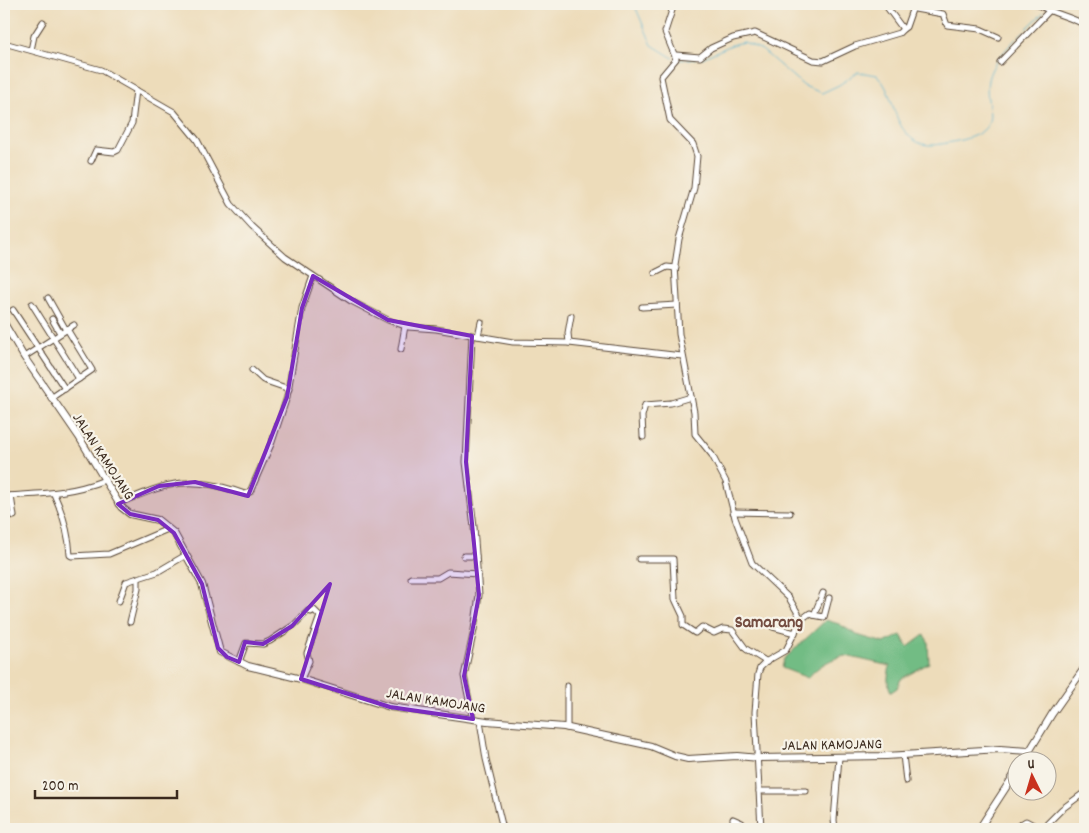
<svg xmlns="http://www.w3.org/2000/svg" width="1089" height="833" viewBox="0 0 1089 833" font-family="Dekko,sans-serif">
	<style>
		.forest { fill: #72bc84; stroke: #567351 }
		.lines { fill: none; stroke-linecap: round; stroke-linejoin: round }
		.stream { stroke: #4daecc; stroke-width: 1 }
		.minor-casing { stroke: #564535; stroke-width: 7 }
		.major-casing { stroke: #564535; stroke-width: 8 }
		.minor { stroke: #fff; stroke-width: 5 }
		.major { stroke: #fff; stroke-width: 6 }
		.marked { fill: #7b2cbf; fill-opacity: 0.2; stroke: #7b2cbf; stroke-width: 4; stroke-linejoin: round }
		.labels { text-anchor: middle; stroke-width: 4.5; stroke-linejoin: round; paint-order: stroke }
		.street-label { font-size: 15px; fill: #3b2a1e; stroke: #f7f3e8 }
		.quarter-label { font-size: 18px; font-weight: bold; fill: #744d41; stroke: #f7f3e8 }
	</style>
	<rect width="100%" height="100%" fill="#f7f3e8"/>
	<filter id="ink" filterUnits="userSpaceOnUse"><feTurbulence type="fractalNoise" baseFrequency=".02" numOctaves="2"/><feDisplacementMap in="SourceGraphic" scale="10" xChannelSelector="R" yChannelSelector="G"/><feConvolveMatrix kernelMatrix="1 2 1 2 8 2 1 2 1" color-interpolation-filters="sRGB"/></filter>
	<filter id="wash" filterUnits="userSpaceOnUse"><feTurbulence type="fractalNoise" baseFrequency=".0096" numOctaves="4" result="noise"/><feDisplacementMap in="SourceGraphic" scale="20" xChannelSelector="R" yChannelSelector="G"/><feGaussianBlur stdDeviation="1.12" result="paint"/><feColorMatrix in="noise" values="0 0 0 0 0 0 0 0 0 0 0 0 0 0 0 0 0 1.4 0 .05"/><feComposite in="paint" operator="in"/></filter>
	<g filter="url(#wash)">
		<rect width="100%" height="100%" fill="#eddcba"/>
		<!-- forest -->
		<path class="forest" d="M 826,620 L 839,624 L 857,635 L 884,643 L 901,635 L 908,647 L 924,635 L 928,641 L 929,663 L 901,679 L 897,688 L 891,692 C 886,681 888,677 890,666 L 846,656 C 833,657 816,667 808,678 L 782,668 L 784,659 Z"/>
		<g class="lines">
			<!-- stream -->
			<g class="stream">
				<path d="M 634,4 L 652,45 L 673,58"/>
				<path d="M 1048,9 L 1052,4"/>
				<path d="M 702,58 L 734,44 L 744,42 L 762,50 L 804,86 L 822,93 L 839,85 L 858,72 L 877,75 C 894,92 891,118 908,135 C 920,147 931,146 947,143 C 1023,130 969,102 995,64 C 1008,44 1028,28 1045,11"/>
				<path d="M 677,60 L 695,59"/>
			</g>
		</g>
	</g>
	<g filter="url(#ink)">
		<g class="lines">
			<defs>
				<g id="minor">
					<path d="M 674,4 L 665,32 L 676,59 L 661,77 L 670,120 L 693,144 L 697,156 L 694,188 L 679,239 L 675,265 L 679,334 L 694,412 L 695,434 L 712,455 L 726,482 L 735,518 L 752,563 L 789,598 L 799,615 L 797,628 L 786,650 L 767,661 L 760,668 L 758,674 L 755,712 L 761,829"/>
					<path d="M 912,4 L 915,9 L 943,14 L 947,25 L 980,29 L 998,37"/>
					<path d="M 1037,4 C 1052,14 1070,16 1085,25"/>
					<path d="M 886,6 L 903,29 L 906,27 L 913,7"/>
					<path d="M 4,43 L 101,70 L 174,112 L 197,140 L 231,204 L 252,227 L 285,257 L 351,301 L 388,320 L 408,327 L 436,329 L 513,342 L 569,343 L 682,356"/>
					<path d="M 31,50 L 34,36 L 43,22"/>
					<path d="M 676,55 L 700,57 L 711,48 L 733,38 L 755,33 L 813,60 L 823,61 L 855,46 L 899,33 L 903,29"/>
					<path d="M 1000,62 L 1049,11"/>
					<path d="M 91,161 L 96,150 L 114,152 L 118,150 L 132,123 L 136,90"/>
					<path d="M 655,273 L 667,267 L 676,268"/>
					<path d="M 48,298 L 66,330"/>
					<path d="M 32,304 L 79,379"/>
					<path d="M 642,307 L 677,305"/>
					<path d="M 13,310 L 65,389"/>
					<path d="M 52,319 L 60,333"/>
					<path d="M 472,336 L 466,462 L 474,527 L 479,595 L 474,630 L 464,676 L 473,719"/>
					<path d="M 478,336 L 481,322"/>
					<path d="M 569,343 L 568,333 L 571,316"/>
					<path d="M 401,349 L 405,326"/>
					<path d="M 24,357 L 74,325"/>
					<path d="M 252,370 L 263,380 L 289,389"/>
					<path d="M 51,398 L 92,370 L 67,329"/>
					<path d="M 643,437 L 642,416 L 645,405 L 671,403 L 691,397"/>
					<path d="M 54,494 C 63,514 69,533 70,555 L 72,556 L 109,554 L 168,529"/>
					<path d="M 4,496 C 41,494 69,494 105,480"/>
					<path d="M 11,496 L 14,516"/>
					<path d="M 118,504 C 171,481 189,475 245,494 L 250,492 L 272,442 L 287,397 L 302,308 L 313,276"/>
					<path d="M 733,512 L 790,513"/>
					<path d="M 464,556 L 476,556"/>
					<path d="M 639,559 L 673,559 L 675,599 L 683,616 L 683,625 L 695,633 L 702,627 L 714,633 L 723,629 L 732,630 L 746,649 L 767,662"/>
					<path d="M 411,578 L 438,578 L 448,572 L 478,574"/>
					<path d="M 119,601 L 126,582 L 157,572 L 186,555"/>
					<path d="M 813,615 L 824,617 L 829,598"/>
					<path d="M 799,621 L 810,613 L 814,615 L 823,593"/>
					<path d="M 130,622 L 138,589 L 138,578"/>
					<path d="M 773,627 L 795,633"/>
					<path d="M 239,662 L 246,643 L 263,644 L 270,641 L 294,625 L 308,611 L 311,612 L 314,610 L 320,616 L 307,653 L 309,661 L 301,679"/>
					<path d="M 567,686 L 567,728"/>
					<path d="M 480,721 L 486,759 L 503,829"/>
					<path d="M 903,755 L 906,781"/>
					<path d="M 759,791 L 806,791"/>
					<path d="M 733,819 L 742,823 L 742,829"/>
					<path d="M 835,829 L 834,820 L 839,757"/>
					<path d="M 1013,829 L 1026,821 L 1039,828 L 1044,827 L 1062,809 L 1085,792"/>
				</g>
				<g id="major">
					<path d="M 4,323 L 24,357 L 79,437 L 121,507 L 130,514 L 158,520 L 174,533 L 202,584 L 220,652 L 248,666 L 301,679 L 390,707 L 487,721 L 564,727 L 651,746 L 675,756 L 688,759 L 737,756 L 759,758 L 886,756 L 1000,749 L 1029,751"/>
					<path d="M 1024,760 L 1052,714 L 1085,667"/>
					<path d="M 979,829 L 1016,772"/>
				</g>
			</defs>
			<!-- minor casing -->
			<use href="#minor" class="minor-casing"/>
			<!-- major casing -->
			<use href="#major" class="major-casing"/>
			<!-- minor -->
			<use href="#minor" class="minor"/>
			<!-- major -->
			<use href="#major" class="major"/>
		</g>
	</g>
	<!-- marked area -->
	<path class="marked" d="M 313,276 L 388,320 L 472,336 L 466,462 L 479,595 L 464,676 L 473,719 L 390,707 L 301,679 L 330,584 L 292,626 L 263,644 L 245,642 L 239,662 L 227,657 L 218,648 L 202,584 L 174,533 L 158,520 L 130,514 L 118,504 L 159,486 L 195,482 L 248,496 L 287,397 L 302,308 Z"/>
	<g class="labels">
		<!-- street labels -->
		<g class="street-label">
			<text transform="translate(104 456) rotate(57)" y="5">JALAN KAMOJANG</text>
			<text transform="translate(436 700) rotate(9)" y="5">JALAN KAMOJANG</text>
			<text transform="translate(832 744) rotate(-1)" y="5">JALAN KAMOJANG</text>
		</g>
		<!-- quarter labels -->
		<g class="quarter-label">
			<text x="769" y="627">Samarang</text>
		</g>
	</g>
	<!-- margin -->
	<rect width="1089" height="833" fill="none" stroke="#f7f3e8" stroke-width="20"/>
	<!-- north arrow -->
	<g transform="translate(1032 776) rotate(355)"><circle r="24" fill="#f7f3e8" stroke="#aca397"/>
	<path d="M0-4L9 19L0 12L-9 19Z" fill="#c8321e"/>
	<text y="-8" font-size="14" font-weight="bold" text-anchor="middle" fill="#3b2a1e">U</text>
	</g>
	<!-- scale -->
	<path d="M35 790v8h142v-8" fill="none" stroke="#3b2a1e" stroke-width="2.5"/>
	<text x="42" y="790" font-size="15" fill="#3b2a1e" stroke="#f7f3e8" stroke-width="4" paint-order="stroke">200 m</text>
</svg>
